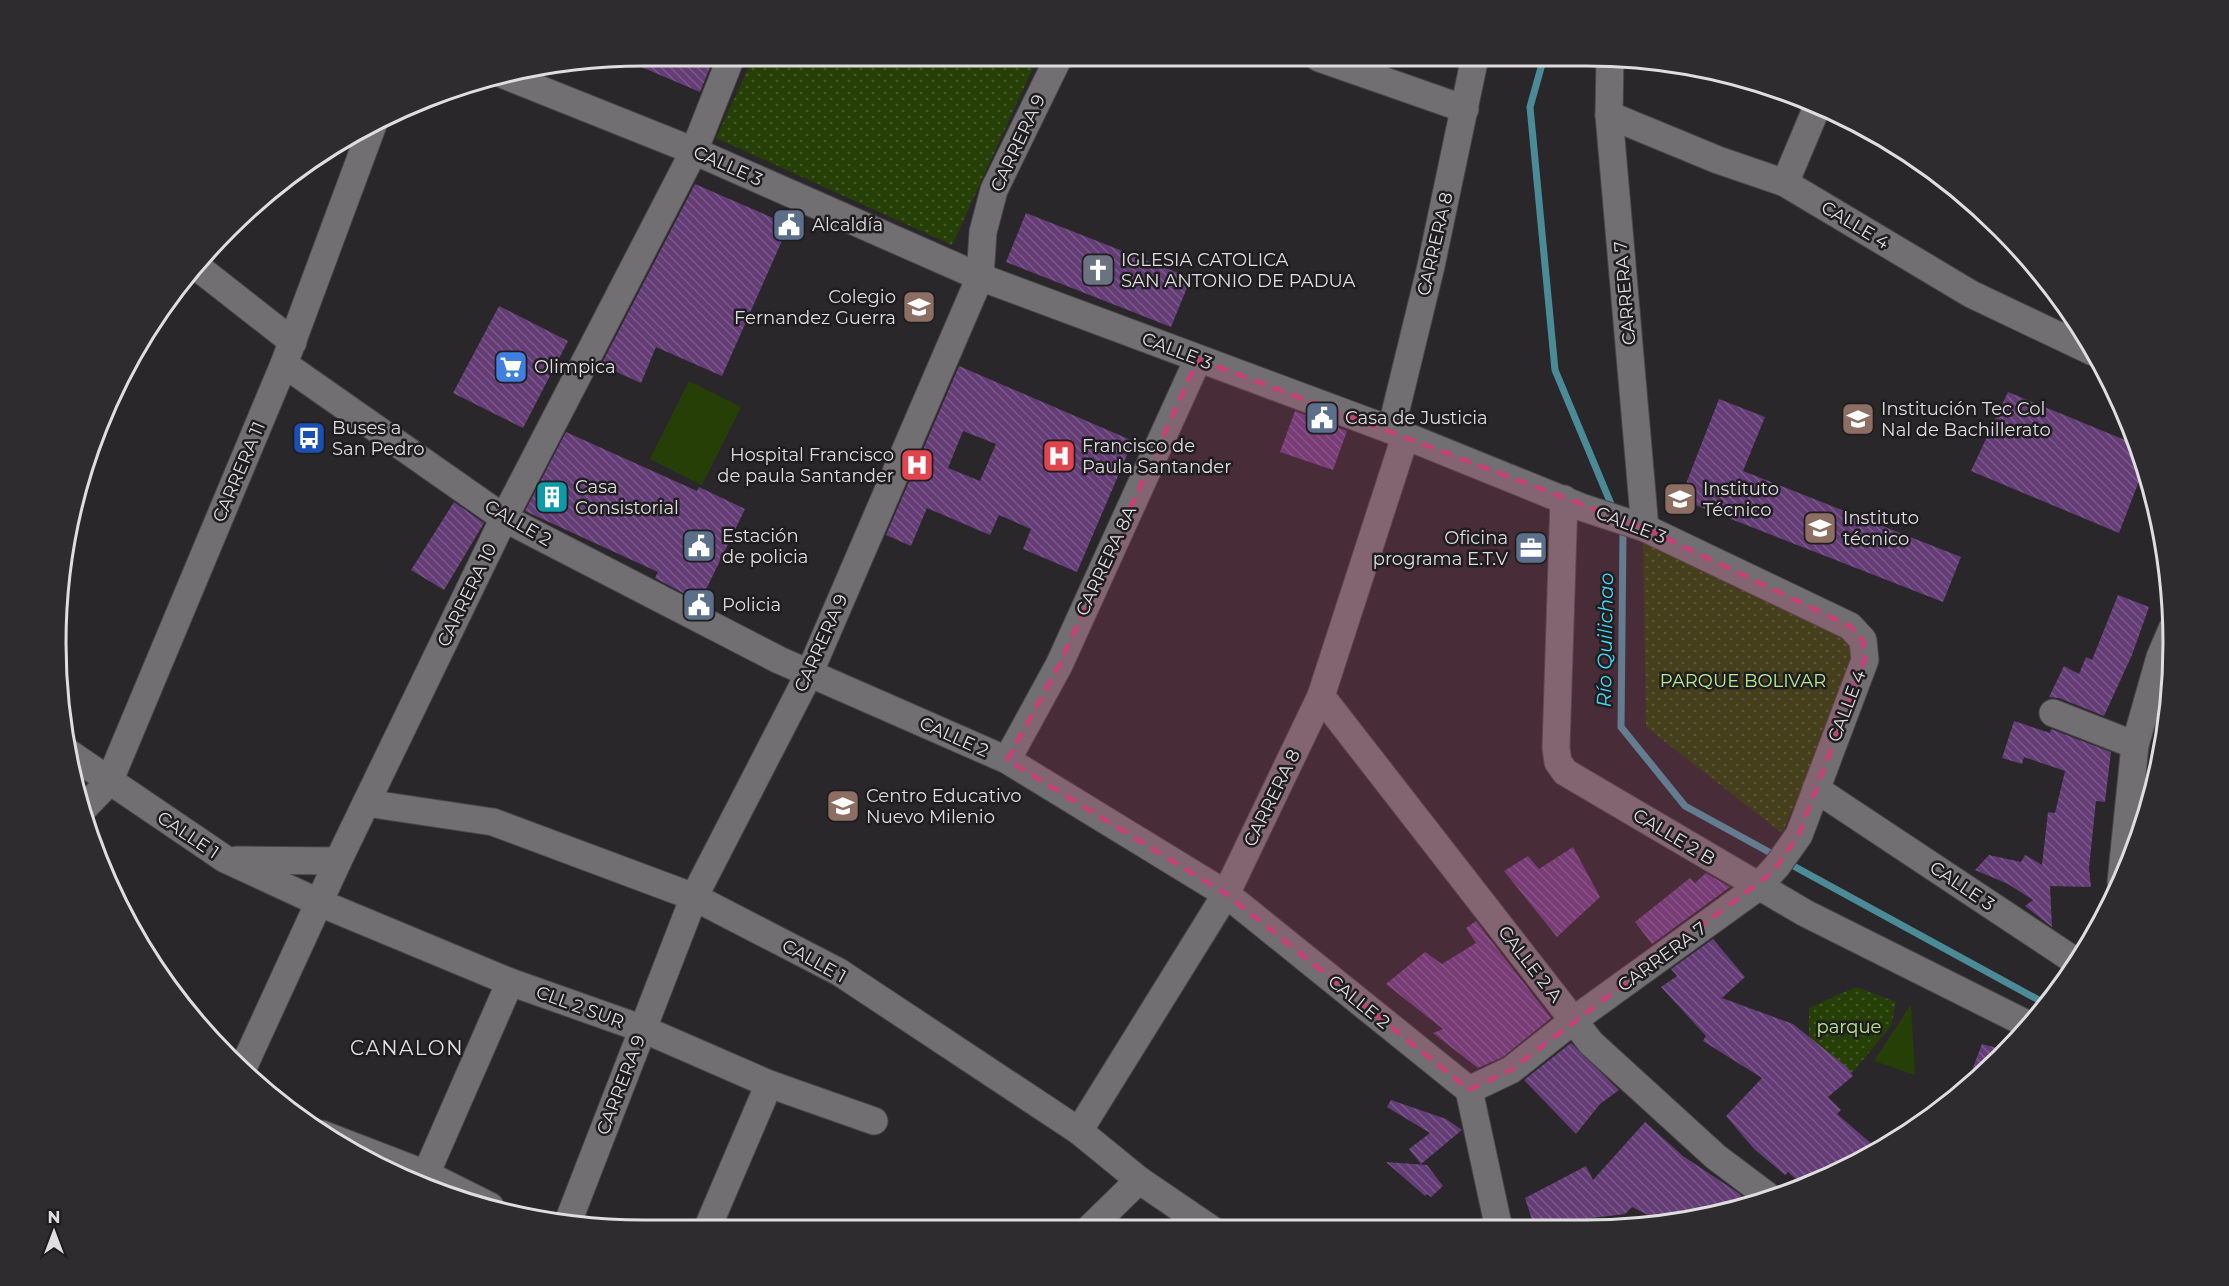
<svg xmlns="http://www.w3.org/2000/svg" width="2229" height="1286" viewBox="0 0 2229 1286" font-family="Montserrat,sans-serif">
	<style>
		.green { fill: #263f07 }
		.park { fill: url(#park-dots) }
		.lines { fill: none; stroke-linecap: round; stroke-linejoin: round }
		.stream { stroke: #4b8b98; stroke-width: 7 }
		.building { fill: url(#building-back-hatch); fill-rule: evenodd }
		.minor-casing { stroke: #474647; stroke-width: 29 }
		.minor { stroke: #716f71; stroke-width: 27 }
		.marked { fill: #c84075; fill-opacity: 0.2; stroke: #c84075; stroke-width: 4.5; stroke-dasharray: 12 8; stroke-linejoin: round }
		.labels { text-anchor: middle; stroke-width: 5; stroke-linejoin: round; paint-order: stroke }
		.street-label { font-size: 18px; fill: #dfdedf; stroke: #1f1d1f }
		.poi-label { font-size: 18px; fill: #dfdedf; stroke: #1f1d1f; text-anchor: start }
		.park-label { font-size: 18px; fill: #b8ea8d; stroke: #1f1d1f }
		.water-label { font-size: 20px; font-style: italic; fill: #3fdafa; stroke: #1f1d1f }
		.neighbourhood-label { font-size: 20px; letter-spacing: 1.5px; fill: #e1dfe1; stroke: #1f1d1f }
		.rim { fill: none; stroke: #dfdedf; stroke-width: 3 }
	</style>
	<defs>
		<pattern id="park-dots" width="8" height="8" patternUnits="userSpaceOnUse" patternTransform="scale(1.5)"><rect width="8" height="8" fill="#263f07"/><path d="M2 2h.1M6 6h.1" fill="none" stroke="#455a2b" stroke-width="1.8" stroke-linecap="round"/></pattern>
		<pattern id="building-back-hatch" width="6" height="6" patternUnits="userSpaceOnUse" patternTransform="scale(1.5)"><rect width="6" height="6" fill="#643d77"/><path d="M-1 5l2 2M0 0l6 6M5-1l2 2" fill="none" stroke="#7a598a"/></pattern>
	</defs>
	<rect width="100%" height="100%" fill="#292729"/>
	<!-- green -->
	<g class="green">
		<path d="M 689,381 L 741,407 L 702,485 L 650,459 Z"/>
		<path d="M 1911,1004 L 1915,1075 L 1874,1061 Z"/>
	</g>
	<!-- park -->
	<g class="park">
		<path d="M 1037,59 L 952,245 L 716,138 L 752,60 Z"/>
		<path d="M 1643,538 L 1873,629 L 1782,833 L 1646,727 Z"/>
		<path d="M 1856,987 L 1896,1002 L 1891,1026 L 1852,1073 L 1809,1038 L 1809,1008 Z"/>
	</g>
	<g class="lines">
		<!-- stream -->
		<g class="stream">
			<path d="M 1544,57 L 1530,107 L 1555,370 L 1614,511"/>
			<path d="M 1621,527 L 1623,532 L 1621,727 L 1685,806 L 1778,857"/>
			<path d="M 1788,863 L 2046,1004"/>
		</g>
	</g>
	<!-- building -->
	<g class="building">
		<path d="M 625,60 L 713,60 L 700,92 Z"/>
		<path d="M 695,184 L 789,225 L 722,376 L 656,347 L 641,383 L 601,365 Z"/>
		<path d="M 1026,213 L 1191,278 L 1171,327 L 1006,262 Z"/>
		<path d="M 499,306 L 568,341 L 523,428 L 453,393 Z"/>
		<path d="M 959,366 L 1133,441 L 1077,572 L 1023,549 L 1031,529 L 999,515 L 990,535 L 927,508 L 911,546 L 886,535 ZM 963,431 L 996,444 L 980,481 L 948,468 Z"/>
		<path d="M 2008,392 L 2137,445 L 2144,468 L 2119,533 L 1971,471 Z"/>
		<path d="M 1719,399 L 1765,417 L 1743,471 L 1961,557 L 1943,602 L 1680,499 Z"/>
		<path d="M 1295,411 L 1347,431 L 1333,470 L 1280,452 Z"/>
		<path d="M 566,432 L 697,491 L 699,487 L 745,509 L 700,602 L 655,578 L 658,572 L 525,511 Z"/>
		<path d="M 454,502 L 484,523 L 444,590 L 411,570 Z"/>
		<path d="M 2118,595 L 2149,607 L 2132,655 L 2104,716 L 2059,698 L 2049,697 L 2064,666 L 2079,674 L 2086,657 L 2092,660 Z"/>
		<path d="M 2014,721 L 2050,733 L 2051,729 L 2111,752 L 2105,802 L 2096,801 L 2089,868 L 2091,887 L 2050,886 L 2052,927 L 2025,906 L 2033,900 L 2008,884 L 1975,870 L 1989,855 L 2021,862 L 2025,855 L 2042,865 L 2048,812 L 2055,813 L 2065,771 L 2024,757 L 2022,764 L 2002,758 Z"/>
		<path d="M 1573,847 L 1600,897 L 1557,937 L 1504,871 L 1528,856 L 1539,869 Z"/>
		<path d="M 1706,873 L 1730,887 L 1652,944 L 1635,922 L 1690,878 L 1695,883 Z"/>
		<path d="M 1476,921 L 1551,1018 L 1503,1057 L 1478,1068 L 1433,1033 L 1443,1029 L 1386,984 L 1425,952 L 1442,964 L 1476,943 L 1466,928 Z"/>
		<path d="M 1713,939 L 1745,977 L 1722,998 L 1793,1024 L 1848,1068 L 1853,1076 L 1828,1097 L 1841,1110 L 1837,1114 L 1880,1151 L 1804,1186 L 1788,1172 L 1785,1175 L 1754,1149 L 1726,1116 L 1762,1078 L 1703,1041 L 1706,1036 L 1661,987 L 1677,976 L 1671,969 Z"/>
		<path d="M 1571,1043 L 1619,1090 L 1600,1104 L 1576,1134 L 1524,1080 Z"/>
		<path d="M 1982,1044 L 2008,1051 L 1966,1086 Z"/>
		<path d="M 1391,1100 L 1446,1119 L 1462,1130 L 1421,1164 L 1409,1149 L 1430,1133 L 1387,1107 Z"/>
		<path d="M 1645,1122 L 1683,1156 L 1740,1194 L 1748,1205 L 1662,1222 L 1632,1207 L 1625,1214 L 1592,1218 L 1596,1229 L 1535,1229 L 1525,1198 L 1586,1166 L 1593,1180 Z"/>
		<path d="M 1386,1162 L 1427,1165 L 1443,1186 L 1431,1197 L 1427,1194 L 1425,1196 Z"/>
	</g>
	<g class="lines">
		<defs>
			<g id="minor">
				<path d="M 1610,57 L 1609,115 L 1645,528"/>
				<path d="M 1319,58 L 1465,109"/>
				<path d="M 504,75 L 694,151 L 980,277 L 1391,430 L 1581,507 L 1645,528 L 1850,626 L 1863,640 L 1865,660 L 1799,835 L 1777,866 L 1758,887 L 1574,1020 L 1511,1070 L 1469,1090"/>
				<path d="M 1609,115 L 1718,160 L 1785,183 L 1971,294 L 2093,352"/>
				<path d="M 1785,183 L 1817,107"/>
				<path d="M 196,266 L 293,342"/>
				<path d="M 284,364 L 504,518 L 779,660 L 1007,760 L 1226,894 L 1469,1090 L 1499,1229"/>
				<path d="M 1391,430 L 1431,266 L 1475,57"/>
				<path d="M 1564,499 L 1556,748 L 1558,762 L 1565,772 L 1805,913 L 2029,1025"/>
				<path d="M 1321,696 L 1591,1043 L 1716,1157 L 1773,1200"/>
				<path d="M 2053,713 L 2135,745"/>
				<path d="M 66,751 L 225,859 L 320,903 L 510,982 L 643,1029 L 769,1084 L 874,1121"/>
				<path d="M 1007,760 L 1059,665 L 1198,359"/>
				<path d="M 1816,789 L 2078,963"/>
				<path d="M 366,803 L 493,822 L 694,897 L 839,972 L 1079,1131 L 1139,1180 L 1211,1229"/>
				<path d="M 81,811 L 109,782 L 284,364 L 374,122"/>
				<path d="M 237,860 L 338,861"/>
				<path d="M 2121,882 L 2135,745 L 2160,657 L 2172,629"/>
				<path d="M 242,1070 L 338,861 L 504,518 L 694,151 L 730,60"/>
				<path d="M 1079,1131 L 1226,894 L 1321,696 L 1405,437"/>
				<path d="M 322,1134 L 426,1174 L 490,1206"/>
				<path d="M 426,1174 L 510,982"/>
				<path d="M 568,1222 L 694,897 L 809,674 L 980,277 L 983,232 L 994,190 L 1058,59"/>
				<path d="M 707,1229 L 769,1084"/>
				<path d="M 1089,1229 L 1139,1180"/>
			</g>
		</defs>
		<!-- minor casing -->
		<use href="#minor" class="minor-casing"/>
		<!-- minor -->
		<use href="#minor" class="minor"/>
	</g>
	<!-- marked area -->
	<path class="marked" d="M 1198,359 L 1645,528 L 1850,626 L 1863,640 L 1865,660 L 1799,835 L 1773,872 L 1511,1070 L 1469,1090 L 1226,894 L 1007,760 L 1059,665 Z"/>
	<!-- icons -->
	<defs>
		<symbol id="civic-square" viewBox="-11 -11 22 22"><rect x="-9" y="-9" width="18" height="18" rx="4" fill="#5c6f8a" stroke="#1f1d1f"/><path d="M-.6-6.5H3V-4.5H.6V-3L4-1V1h2V6H-6V1h2V-1L-.6-3ZM-1.2 2.5V6h2.4V2.5Z" fill="#fff"/></symbol>
		<symbol id="church-square" viewBox="-11 -11 22 22"><rect x="-9" y="-9" width="18" height="18" rx="4" fill="#6b7280" stroke="#1f1d1f"/><path d="M-1.2-6h2.4v3.5h3.3v2.4h-3.3V6h-2.4V-.1h-3.3v-2.4h3.3Z" fill="#fff"/></symbol>
		<symbol id="school-square" viewBox="-11 -11 22 22"><rect x="-9" y="-9" width="18" height="18" rx="4" fill="#8d6e63" stroke="#1f1d1f"/><path d="M0-5L7-2L0 1L-7-2ZM-4 1L0 2.5L4 1V4Q0 6-4 4Z" fill="#fff"/></symbol>
		<symbol id="supermarket-square" viewBox="-11 -11 22 22"><rect x="-9" y="-9" width="18" height="18" rx="4" fill="#3f7fe0" stroke="#1f1d1f"/><path d="M-6-5.5h2.5l.6 2H6L4.5 2H-2.5L-4.4-4H-6ZM-1.5 3.2a1.3 1.3 0 1 0 .1 0ZM3 3.2a1.3 1.3 0 1 0 .1 0Z" fill="#fff"/></symbol>
		<symbol id="bus-square" viewBox="-11 -11 22 22"><rect x="-9" y="-9" width="18" height="18" rx="4" fill="#1a4fb4" stroke="#1f1d1f"/><path d="M-5-6H5V4H4V6H2V4H-2V6H-4V4H-5ZM-3.5-4V0h7V-4ZM-3.5 1.2v1.5H-2V1.2ZM2 1.2v1.5H3.5V1.2Z" fill="#fff"/></symbol>
		<symbol id="hospital-square" viewBox="-11 -11 22 22"><rect x="-9" y="-9" width="18" height="18" rx="4" fill="#e0444e" stroke="#1f1d1f"/><path d="M-5-5h3v3.5h4V-5h3V5h-3V1.5h-4V5h-3Z" fill="#fff"/></symbol>
		<symbol id="building-square" viewBox="-11 -11 22 22"><rect x="-9" y="-9" width="18" height="18" rx="4" fill="#0f9aa8" stroke="#1f1d1f"/><path d="M-4-6H4V6H1V3H-1V6H-4ZM-2.5-4.3h1.7v1.8h-1.7ZM.8-4.3h1.7v1.8H.8ZM-2.5-1h1.7V.8h-1.7ZM.8-1h1.7V.8H.8Z" fill="#fff"/></symbol>
		<symbol id="university-square" viewBox="-11 -11 22 22"><rect x="-9" y="-9" width="18" height="18" rx="4" fill="#8d6e63" stroke="#1f1d1f"/><path d="M0-5L7-2L0 1L-7-2ZM-4 1L0 2.5L4 1V4Q0 6-4 4Z" fill="#fff"/></symbol>
		<symbol id="office-square" viewBox="-11 -11 22 22"><rect x="-9" y="-9" width="18" height="18" rx="4" fill="#5c6f8a" stroke="#1f1d1f"/><path d="M-6-3h4V-5.5h4V-3h4V5H-6ZM-1-4.5V-3h2v-1.5ZM-6 0V1H6V0Z" fill="#fff"/></symbol>
	</defs>
	<g fill-rule="evenodd">
		<use href="#civic-square" x="770" y="206" width="38" height="38"/>
		<use href="#church-square" x="1079" y="251" width="38" height="38"/>
		<use href="#school-square" x="900" y="288" width="38" height="38"/>
		<use href="#supermarket-square" x="492" y="348" width="38" height="38"/>
		<use href="#civic-square" x="1303" y="399" width="38" height="38"/>
		<use href="#school-square" x="1839" y="400" width="38" height="38"/>
		<use href="#bus-square" x="290" y="419" width="38" height="38"/>
		<use href="#hospital-square" x="1040" y="437" width="38" height="38"/>
		<use href="#hospital-square" x="898" y="446" width="38" height="38"/>
		<use href="#building-square" x="533" y="478" width="38" height="38"/>
		<use href="#university-square" x="1661" y="480" width="38" height="38"/>
		<use href="#university-square" x="1801" y="509" width="38" height="38"/>
		<use href="#civic-square" x="680" y="527" width="38" height="38"/>
		<use href="#office-square" x="1512" y="529" width="38" height="38"/>
		<use href="#civic-square" x="680" y="586" width="38" height="38"/>
		<use href="#school-square" x="824" y="787" width="38" height="38"/>
	</g>
	<g class="labels">
		<!-- street labels -->
		<g class="street-label">
			<text transform="translate(1018 143) rotate(-65)" y="6">CARRERA 9</text>
			<text transform="translate(728 166) rotate(24)" y="6">CALLE 3</text>
			<text transform="translate(1855 225) rotate(31)" y="6">CALLE 4</text>
			<text transform="translate(1435 244) rotate(-77)" y="6">CARRERA 8</text>
			<text transform="translate(1625 293) rotate(-95)" y="6">CARRERA 7</text>
			<text transform="translate(1177 351) rotate(21)" y="6">CALLE 3</text>
			<text transform="translate(239 472) rotate(-67)" y="6">CARRERA 11</text>
			<text transform="translate(518 523) rotate(30)" y="6">CALLE 2</text>
			<text transform="translate(1631 525) rotate(21)" y="6">CALLE 3</text>
			<text transform="translate(1106 561) rotate(-65)" y="6">CARRERA 8A</text>
			<text transform="translate(467 595) rotate(-64)" y="6">CARRERA 10</text>
			<text transform="translate(821 643) rotate(-66)" y="6">CARRERA 9</text>
			<text transform="translate(1847 706) rotate(-69)" y="6">CALLE 4</text>
			<text transform="translate(954 737) rotate(24)" y="6">CALLE 2</text>
			<text transform="translate(1272 798) rotate(-64)" y="6">CARRERA 8</text>
			<text transform="translate(188 835) rotate(34)" y="6">CALLE 1</text>
			<text transform="translate(1674 837) rotate(31)" y="6">CALLE 2 B</text>
			<text transform="translate(1962 886) rotate(34)" y="6">CALLE 3</text>
			<text transform="translate(1662 957) rotate(-36)" y="6">CARRERA 7</text>
			<text transform="translate(814 961) rotate(29)" y="6">CALLE 1</text>
			<text transform="translate(1530 964) rotate(52)" y="6">CALLE 2 A</text>
			<text transform="translate(1359 1002) rotate(39)" y="6">CALLE 2</text>
			<text transform="translate(580 1007) rotate(20)" y="6">CLL 2 SUR</text>
			<text transform="translate(621 1085) rotate(-69)" y="6">CARRERA 9</text>
		</g>
		<!-- poi labels -->
		<g class="poi-label">
			<text x="812" y="231">Alcaldía</text>
			<text x="1121" y="266">IGLESIA CATOLICA<tspan x="1121" dy="21">SAN ANTONIO DE PADUA</tspan></text>
			<text x="896" y="303" text-anchor="end">Colegio<tspan x="896" dy="21">Fernandez Guerra</tspan></text>
			<text x="534" y="373">Olimpica</text>
			<text x="1881" y="415">Institución Tec Col<tspan x="1881" dy="21">Nal de Bachillerato</tspan></text>
			<text x="1345" y="424">Casa de Justicia</text>
			<text x="332" y="434">Buses a<tspan x="332" dy="21">San Pedro</tspan></text>
			<text x="1082" y="452">Francisco de<tspan x="1082" dy="21">Paula Santander</tspan></text>
			<text x="894" y="461" text-anchor="end">Hospital Francisco<tspan x="894" dy="21">de paula Santander</tspan></text>
			<text x="575" y="493">Casa<tspan x="575" dy="21">Consistorial</tspan></text>
			<text x="1703" y="495">Instituto<tspan x="1703" dy="21">Técnico</tspan></text>
			<text x="1843" y="524">Instituto<tspan x="1843" dy="21">técnico</tspan></text>
			<text x="722" y="542">Estación<tspan x="722" dy="21">de policia</tspan></text>
			<text x="1508" y="544" text-anchor="end">Oficina<tspan x="1508" dy="21">programa E.T.V</tspan></text>
			<text x="722" y="611">Policia</text>
			<text x="866" y="802">Centro Educativo<tspan x="866" dy="21">Nuevo Milenio</tspan></text>
		</g>
		<!-- park labels -->
		<g class="park-label">
			<text x="1743" y="687">PARQUE BOLIVAR</text>
			<text x="1849" y="1033">parque</text>
		</g>
		<!-- water labels -->
		<g class="water-label">
			<text transform="translate(1605 640) rotate(-89)" y="7">Río Quilichao</text>
		</g>
		<!-- neighbourhood labels -->
		<g class="neighbourhood-label">
			<text x="407" y="1055">CANALON</text>
		</g>
	</g>
	<!-- crop -->
	<path d="M0 0H2229V1286H0ZM643 66H1586A577 577 0 0 1 2163 643V643A577 577 0 0 1 1586 1220H643A577 577 0 0 1 66 643V643A577 577 0 0 1 643 66Z" fill="#2e2c2e" fill-rule="evenodd"/>
	<path class="rim" d="M643 66H1586A577 577 0 0 1 2163 643V643A577 577 0 0 1 1586 1220H643A577 577 0 0 1 66 643V643A577 577 0 0 1 643 66Z"/>
	<!-- north arrow -->
	<g transform="translate(54 1232)" stroke="#1f1d1f" stroke-width="4.5" paint-order="stroke">
	<path d="M0-4.5L10 22L0 15L-10 22Z" fill="#dfdedf"/>
	<text y="-9" font-size="16" font-weight="bold" text-anchor="middle" fill="#dfdedf">N</text>
	</g>
</svg>
